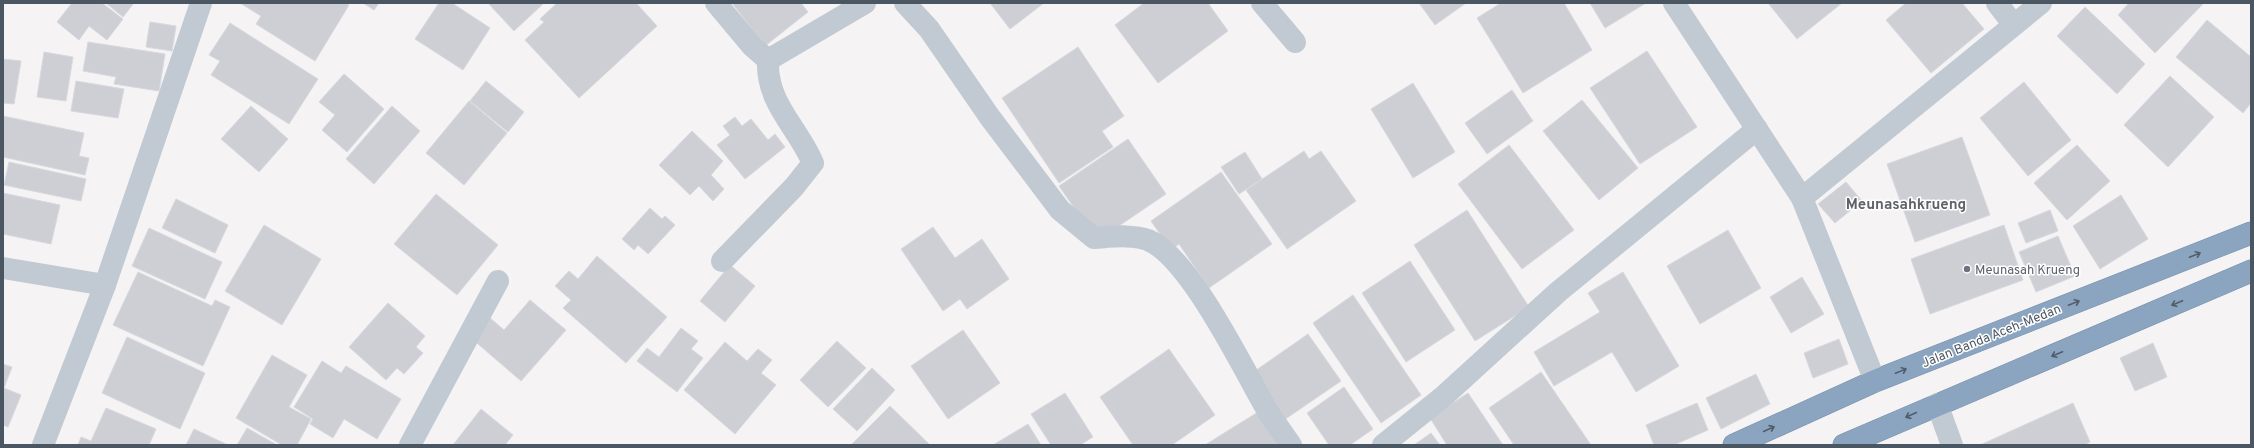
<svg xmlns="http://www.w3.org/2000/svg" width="2254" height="448" viewBox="0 0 2254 448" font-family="Overpass,sans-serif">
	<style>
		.building { fill: #cdcfd5; stroke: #d7d9de }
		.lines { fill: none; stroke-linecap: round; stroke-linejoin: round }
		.highway-casing { stroke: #7690ad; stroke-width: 23 }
		.street { stroke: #c1cad2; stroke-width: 22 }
		.highway { stroke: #8ba5c1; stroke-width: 22 }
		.oneway { stroke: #505e6b }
		.worship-dot { fill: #6b7280; stroke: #fff; stroke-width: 1.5 }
		.labels { text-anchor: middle; stroke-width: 3; stroke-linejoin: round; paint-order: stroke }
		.worship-label { font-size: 13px; fill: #5b616d; stroke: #fff; text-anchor: start }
		.street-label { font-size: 13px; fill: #4a5661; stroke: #fff }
		.quarter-label { font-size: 15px; font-weight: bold; fill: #5f6368; stroke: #fff }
	</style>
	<rect width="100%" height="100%" fill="#f5f3f3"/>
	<!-- building -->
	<g class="building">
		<path d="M 72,3 L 102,3 L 123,19 L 107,40 L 89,26 L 79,40 L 57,22 Z"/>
		<path d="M 106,3 L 134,3 L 123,17 Z"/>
		<path d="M 240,3 L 346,3 L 349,5 L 315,61 L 256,24 L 261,16 Z"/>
		<path d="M 363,3 L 379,3 L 374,10 Z"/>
		<path d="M 439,3 L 452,3 L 490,28 L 463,70 L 415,39 Z"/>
		<path d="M 488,3 L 544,3 L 514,31 Z"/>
		<path d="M 557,3 L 636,3 L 657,26 L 579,98 L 525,40 L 544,22 L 540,19 Z"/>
		<path d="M 732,3 L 801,3 L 808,12 L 765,46 Z"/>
		<path d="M 990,3 L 1044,3 L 1010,29 Z"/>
		<path d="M 1144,3 L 1208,3 L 1228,31 L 1158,83 L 1115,25 Z"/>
		<path d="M 1419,3 L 1466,3 L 1435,25 Z"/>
		<path d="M 1501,3 L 1564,3 L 1592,50 L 1523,93 L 1477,18 Z"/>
		<path d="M 1590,3 L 1646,3 L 1605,28 Z"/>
		<path d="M 1768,3 L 1842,3 L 1797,39 Z"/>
		<path d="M 1906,3 L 1962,3 L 1984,29 L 1931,73 L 1886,20 Z"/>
		<path d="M 2129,3 L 2204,3 L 2155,53 L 2118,15 Z"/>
		<path d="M 2085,7 L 2145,64 L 2117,94 L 2057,36 Z"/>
		<path d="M 2207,20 L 2251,57 L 2251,103 L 2243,113 L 2176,57 Z"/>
		<path d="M 150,22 L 176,26 L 172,51 L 146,47 Z"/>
		<path d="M 230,23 L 318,79 L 289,124 L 211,75 L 220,61 L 209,55 Z"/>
		<path d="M 88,42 L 165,54 L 159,91 L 114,84 L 116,77 L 83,71 Z"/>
		<path d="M 1078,47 L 1124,116 L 1102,131 L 1113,147 L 1059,183 L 1002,98 Z"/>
		<path d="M 1647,51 L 1697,127 L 1640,164 L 1590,88 Z"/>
		<path d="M 44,52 L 73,57 L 66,101 L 37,97 Z"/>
		<path d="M 3,59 L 21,61 L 14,104 L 3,103 Z"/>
		<path d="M 344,74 L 384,109 L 347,152 L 322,130 L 335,115 L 319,102 Z"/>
		<path d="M 2170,76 L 2214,117 L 2168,167 L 2124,125 Z"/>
		<path d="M 76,81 L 124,89 L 118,118 L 71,111 Z"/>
		<path d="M 486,81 L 524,112 L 508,132 L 470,101 Z"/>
		<path d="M 2024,82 L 2071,140 L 2028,176 L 1980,118 Z"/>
		<path d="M 1413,83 L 1455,152 L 1413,178 L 1371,109 Z"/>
		<path d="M 1512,90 L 1533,121 L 1487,154 L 1465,123 Z"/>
		<path d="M 1582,100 L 1638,168 L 1599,200 L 1543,131 Z"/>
		<path d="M 469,101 L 507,133 L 464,185 L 426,153 Z"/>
		<path d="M 251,106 L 288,139 L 259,172 L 221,139 Z"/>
		<path d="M 392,106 L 420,131 L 374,184 L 346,159 Z"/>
		<path d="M 3,116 L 84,133 L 79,156 L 89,158 L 85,175 L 3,157 Z"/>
		<path d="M 735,117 L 742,126 L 751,119 L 768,140 L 775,134 L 785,147 L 745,179 L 717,145 L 730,135 L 723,126 Z"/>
		<path d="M 692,131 L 723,161 L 711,175 L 724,189 L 713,201 L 699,186 L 690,195 L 659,165 Z"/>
		<path d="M 1962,137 L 1990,215 L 1915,242 L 1887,164 Z"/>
		<path d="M 1128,139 L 1166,194 L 1110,232 L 1106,226 L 1093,235 L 1059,186 Z"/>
		<path d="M 1509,145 L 1574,230 L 1522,269 L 1458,184 Z"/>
		<path d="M 2077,145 L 2110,181 L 2067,220 L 2034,183 Z"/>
		<path d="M 1304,151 L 1309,159 L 1321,151 L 1356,201 L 1287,249 L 1246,190 Z"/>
		<path d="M 1245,152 L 1262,179 L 1239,194 L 1221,167 Z"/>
		<path d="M 9,162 L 86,179 L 81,201 L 4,185 Z"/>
		<path d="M 1221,172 L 1272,244 L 1209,288 L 1179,244 L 1171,250 L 1151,221 Z"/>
		<path d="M 1846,182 L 1862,201 L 1835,223 L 1818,204 Z"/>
		<path d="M 3,193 L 60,205 L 51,244 L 3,234 Z"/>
		<path d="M 436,194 L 498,245 L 457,295 L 394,244 Z"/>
		<path d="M 2121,195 L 2148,239 L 2100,269 L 2073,226 Z"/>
		<path d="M 176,199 L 228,225 L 215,253 L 162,228 Z"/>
		<path d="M 650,208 L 662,219 L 665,216 L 675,225 L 648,254 L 638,245 L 634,250 L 622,239 Z"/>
		<path d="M 1467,210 L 1529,307 L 1475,341 L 1414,245 Z"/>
		<path d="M 2050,210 L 2058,231 L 2026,243 L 2018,223 Z"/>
		<path d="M 264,225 L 321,259 L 282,325 L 225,291 Z"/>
		<path d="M 2004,225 L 2023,280 L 1930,314 L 1911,259 Z"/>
		<path d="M 933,227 L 955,258 L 982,239 L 1009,279 L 967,309 L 960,299 L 943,311 L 901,249 Z"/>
		<path d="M 149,228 L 222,262 L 205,299 L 132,266 Z"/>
		<path d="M 1728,230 L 1761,288 L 1700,324 L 1667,266 Z"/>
		<path d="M 2058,236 L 2075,276 L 2036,292 L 2019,252 Z"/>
		<path d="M 597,256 L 667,317 L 626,363 L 563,308 L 571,300 L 555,286 L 569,271 L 578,279 Z"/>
		<path d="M 1410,261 L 1455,330 L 1406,362 L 1362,293 Z"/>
		<path d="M 730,265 L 755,286 L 725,322 L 700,301 Z"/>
		<path d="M 138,272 L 212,306 L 215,300 L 230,307 L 203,366 L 113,325 Z"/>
		<path d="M 1623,272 L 1679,366 L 1636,392 L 1612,352 L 1554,386 L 1534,352 L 1600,312 L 1588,293 Z"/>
		<path d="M 1802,277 L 1824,314 L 1791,333 L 1770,297 Z"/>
		<path d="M 1353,295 L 1421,395 L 1381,423 L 1313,323 Z"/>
		<path d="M 530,300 L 566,330 L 521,381 L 471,338 L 489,317 L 504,330 Z"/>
		<path d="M 388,303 L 425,336 L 416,347 L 423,353 L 404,374 L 397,368 L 386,380 L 349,347 Z"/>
		<path d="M 681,328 L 698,341 L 691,349 L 703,358 L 677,392 L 637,361 L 647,348 L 659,357 Z"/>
		<path d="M 963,330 L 1000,383 L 948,419 L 911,366 Z"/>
		<path d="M 1308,334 L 1341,381 L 1284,420 L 1252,373 Z"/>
		<path d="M 127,337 L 205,373 L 180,429 L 102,393 Z"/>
		<path d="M 1839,339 L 1848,364 L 1813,378 L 1804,353 Z"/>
		<path d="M 837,341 L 866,368 L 828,407 L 800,380 Z"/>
		<path d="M 725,342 L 747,361 L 758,349 L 772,360 L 761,373 L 776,385 L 735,434 L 684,390 Z"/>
		<path d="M 2153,343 L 2167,377 L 2135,391 L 2120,358 Z"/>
		<path d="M 1169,349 L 1215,415 L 1172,445 L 1133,445 L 1100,397 Z"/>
		<path d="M 272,355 L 307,375 L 289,407 L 311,419 L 297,445 L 282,445 L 236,418 Z"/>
		<path d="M 322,361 L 341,373 L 346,366 L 401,399 L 377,439 L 344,419 L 333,438 L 310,424 L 313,419 L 294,407 Z"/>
		<path d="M 3,364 L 12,367 L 4,388 L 21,395 L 8,427 L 3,425 Z"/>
		<path d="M 872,368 L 895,390 L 857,431 L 833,409 Z"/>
		<path d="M 1541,372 L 1591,445 L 1514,445 L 1489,408 Z"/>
		<path d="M 1756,374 L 1770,404 L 1721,429 L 1706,398 Z"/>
		<path d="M 1344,387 L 1373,429 L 1350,445 L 1329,445 L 1307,413 Z"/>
		<path d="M 1065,393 L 1093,437 L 1080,445 L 1051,445 L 1031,414 Z"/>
		<path d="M 1468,393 L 1503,445 L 1447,445 L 1430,418 Z"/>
		<path d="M 1697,403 L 1708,430 L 1674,445 L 1654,445 L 1646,425 Z"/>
		<path d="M 2073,403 L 2090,442 L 2084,445 L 1980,445 Z"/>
		<path d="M 890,406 L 930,445 L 851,445 Z"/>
		<path d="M 106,408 L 156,429 L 149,445 L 78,445 L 81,437 L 91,441 Z"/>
		<path d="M 481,409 L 513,435 L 505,445 L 453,445 Z"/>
		<path d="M 1258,412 L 1278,445 L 1205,445 Z"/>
		<path d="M 1028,424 L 1041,445 L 993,445 Z"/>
		<path d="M 247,428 L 277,445 L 237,445 Z"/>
		<path d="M 194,429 L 228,445 L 186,445 Z"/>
		<path d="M 1431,433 L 1440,445 L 1414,445 Z"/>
	</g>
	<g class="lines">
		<defs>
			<g id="highway">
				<path d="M 1734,445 L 1875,381 L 2251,233"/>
				<path d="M 1844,445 L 2251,271"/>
			</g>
		</defs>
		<!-- highway casing -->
		<use href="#highway" class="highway-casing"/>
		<!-- street -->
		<g class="street">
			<path d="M 716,3 L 752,46 L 768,60 L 865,3"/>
			<path d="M 905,3 L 929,29 L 989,116 L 1060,210 L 1094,238 C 1110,237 1132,234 1148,240 C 1191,258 1245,373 1270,415 C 1277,425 1284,435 1291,445"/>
			<path d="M 1262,3 L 1295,42"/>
			<path d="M 1674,3 L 1802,198 L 1875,381"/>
			<path d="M 1997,3 L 2013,24"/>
			<path d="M 1802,198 L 2041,3"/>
			<path d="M 722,261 L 794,187 L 813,163 C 797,126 766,103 768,60"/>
			<path d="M 3,268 L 105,285"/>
			<path d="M 1937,404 L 1952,445"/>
			<path d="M 43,445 L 105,285 L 201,3"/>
			<path d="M 410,445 L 498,281"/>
			<path d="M 1383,445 L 1445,395 L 1558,292 L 1757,129"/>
		</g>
		<!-- highway -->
		<use href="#highway" class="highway"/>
	</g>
	<!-- one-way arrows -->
	<defs><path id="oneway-shaft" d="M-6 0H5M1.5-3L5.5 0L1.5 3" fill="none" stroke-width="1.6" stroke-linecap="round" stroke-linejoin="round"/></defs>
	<g class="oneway">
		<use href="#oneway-shaft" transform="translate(2195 255) rotate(-22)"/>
		<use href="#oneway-shaft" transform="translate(2074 303) rotate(-22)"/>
		<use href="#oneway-shaft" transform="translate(2177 303) rotate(157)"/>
		<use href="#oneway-shaft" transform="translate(2057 354) rotate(157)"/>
		<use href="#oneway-shaft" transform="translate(1901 371) rotate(-22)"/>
		<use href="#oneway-shaft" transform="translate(1911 415) rotate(156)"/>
		<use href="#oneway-shaft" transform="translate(1769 429) rotate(-24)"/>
	</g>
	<!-- markers -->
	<circle class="worship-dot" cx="1967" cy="269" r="4"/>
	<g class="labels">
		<!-- worship labels -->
		<g class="worship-label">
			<text x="1975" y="274">Meunasah Krueng</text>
		</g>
		<!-- street labels -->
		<g class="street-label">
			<text transform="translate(1991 335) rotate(-22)" y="5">Jalan Banda Aceh-Medan</text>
		</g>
		<!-- quarter labels -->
		<g class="quarter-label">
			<text x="1906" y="209">Meunasahkrueng</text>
		</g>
	</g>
	<!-- border -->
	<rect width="2254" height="448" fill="none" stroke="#4a5661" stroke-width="8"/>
</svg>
